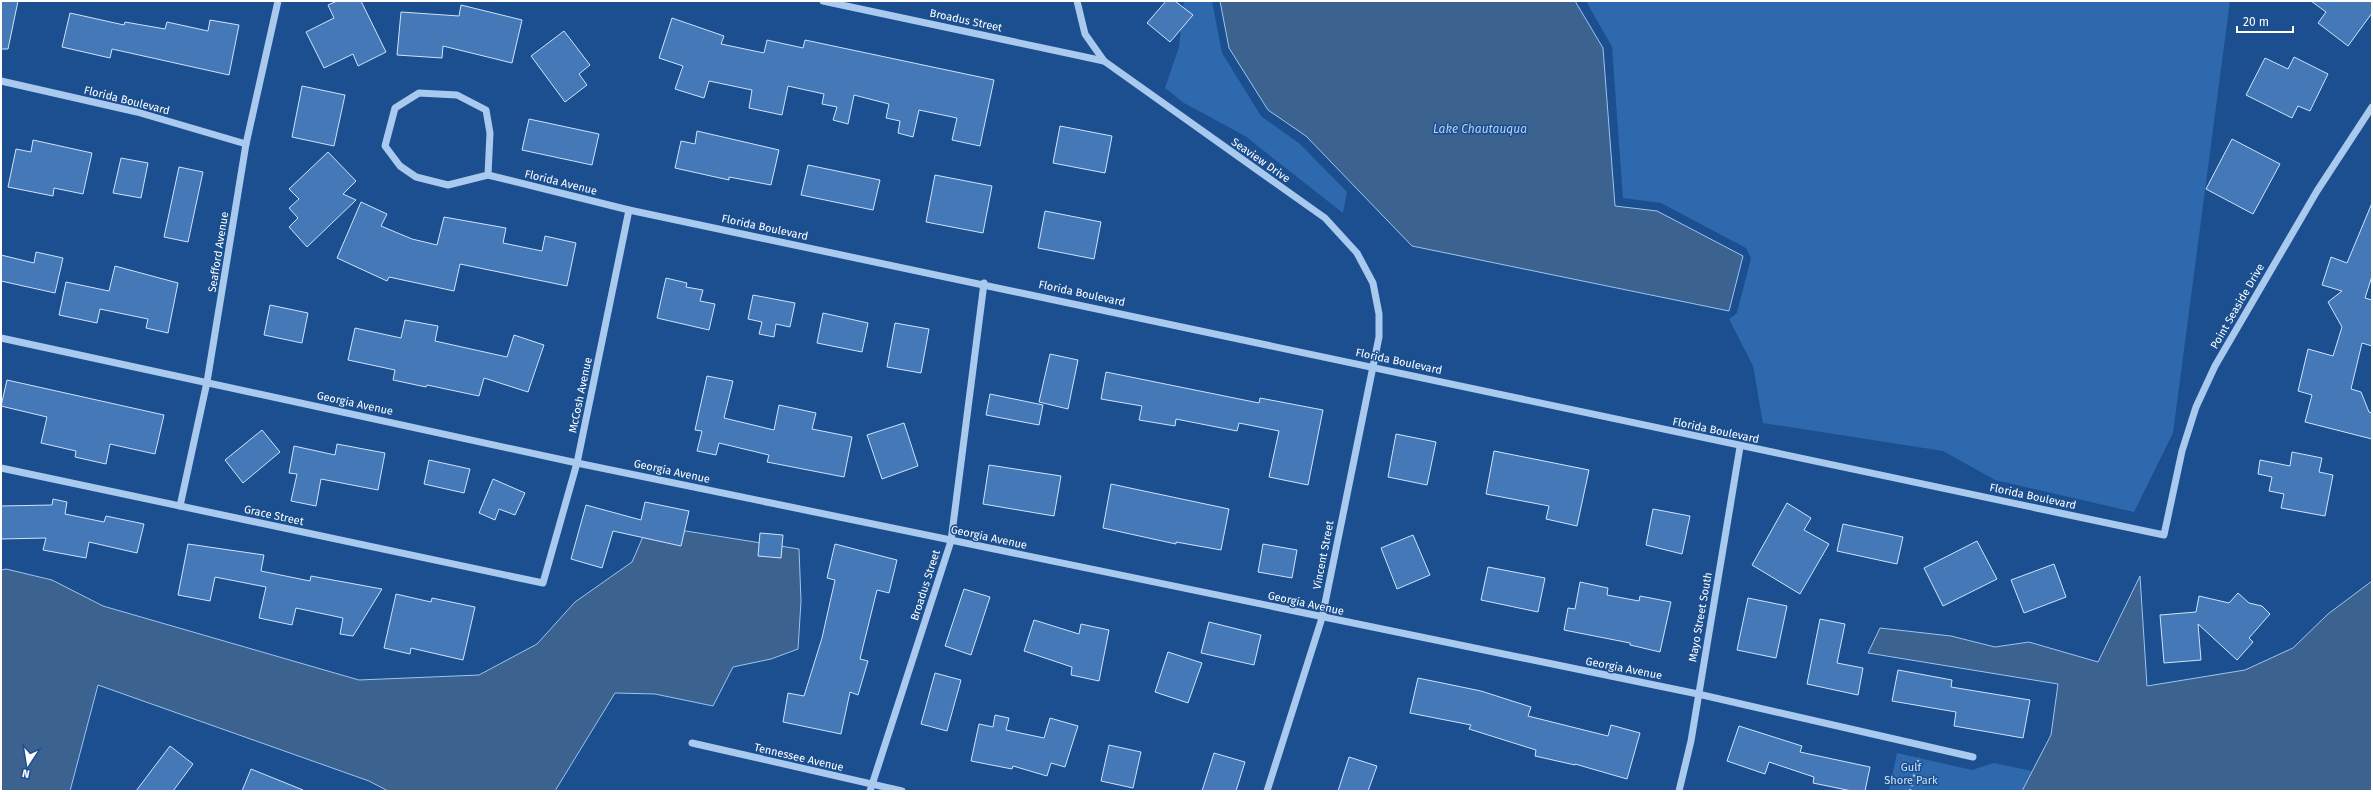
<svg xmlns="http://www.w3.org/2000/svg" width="2373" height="792" viewBox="0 0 2373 792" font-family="'Fira Sans',sans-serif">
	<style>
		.green { fill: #2e69ad }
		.water { fill: #3c6290; stroke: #9cc4f0 }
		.building { fill: #4478b7; stroke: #cfe3fa }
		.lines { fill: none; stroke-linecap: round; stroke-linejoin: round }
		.path { stroke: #a9c9ee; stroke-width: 2.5; stroke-dasharray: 2 3; stroke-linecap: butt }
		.minor { stroke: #a9c9ee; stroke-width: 7 }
		.labels { text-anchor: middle; stroke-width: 3; stroke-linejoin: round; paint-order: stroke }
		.street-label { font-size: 11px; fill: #fff; stroke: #1b4f8f }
		.park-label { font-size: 11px; fill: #cfe3fa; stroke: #1b4f8f }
		.water-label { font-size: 12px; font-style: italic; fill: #b5d3f5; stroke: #1b4f8f }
	</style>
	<rect width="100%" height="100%" fill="#1b4f8f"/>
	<!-- green -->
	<g class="green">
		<path d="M 1184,1 L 1212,1 L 1222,53 L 1261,116 L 1300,144 L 1347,192 L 1343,213 L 1245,136 L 1184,103 L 1165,88 L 1179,47 Z"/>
		<path d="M 1586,1 L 2230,1 L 2173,433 L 2134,512 L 1995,480 L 1943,451 L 1763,423 L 1753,366 L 1729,319 L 1737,313 L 1751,258 L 1746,248 L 1661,203 L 1623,198 L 1612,47 Z"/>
		<path d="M 1897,753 L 1972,770 L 1994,763 L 2032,771 L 2022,791 L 1889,791 Z"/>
	</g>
	<!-- water -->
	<g class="water">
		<path d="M 1220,1 L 1575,1 L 1603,48 L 1615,206 L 1657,211 L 1743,256 L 1729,311 L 1412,246 L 1306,136 L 1268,110 L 1229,48 Z"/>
		<path d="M 648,525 L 799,549 L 801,601 L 798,649 L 771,659 L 733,667 L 713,706 L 655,694 L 615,693 L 555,791 L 388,791 L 369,781 L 98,685 L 70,791 L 1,791 L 1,570 L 6,569 L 52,580 L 103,606 L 359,680 L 479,675 L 537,644 L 575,602 L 632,562 Z"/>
		<path d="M 2140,576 L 2147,686 L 2245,670 L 2293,648 L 2328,614 L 2372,581 L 2372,791 L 2022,791 L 2051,735 L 2058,684 L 1868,653 L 1880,628 L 1951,636 L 1995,647 L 2029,642 L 2098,662 Z"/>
	</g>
	<!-- building -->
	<g class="building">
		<path d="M 1,1 L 18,1 L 8,49 L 1,49 Z"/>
		<path d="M 337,1 L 361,1 L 386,52 L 358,66 L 353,54 L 324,68 L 306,32 L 334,18 L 328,5 Z"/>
		<path d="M 1166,1 L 1175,1 L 1193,15 L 1170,42 L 1147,23 Z"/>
		<path d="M 2311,1 L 2372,1 L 2372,13 L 2348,46 L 2318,23 L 2326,12 Z"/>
		<path d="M 461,5 L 522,20 L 512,63 L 443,46 L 442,58 L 397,55 L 401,12 L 459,16 Z"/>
		<path d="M 70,13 L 124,25 L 125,22 L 165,29 L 167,22 L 208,31 L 210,20 L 239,25 L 229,75 L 112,49 L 110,58 L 62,47 Z"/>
		<path d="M 672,18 L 724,36 L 721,44 L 764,53 L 767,40 L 803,48 L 805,40 L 994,80 L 980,146 L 952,140 L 957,118 L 919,110 L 913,137 L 898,133 L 900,121 L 886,118 L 889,104 L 854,95 L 848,124 L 833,120 L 837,107 L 822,104 L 824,94 L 788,86 L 782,115 L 749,108 L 752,90 L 709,81 L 704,98 L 675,89 L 683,66 L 659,58 Z"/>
		<path d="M 564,31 L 590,65 L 579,74 L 587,85 L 565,102 L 531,56 Z"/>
		<path d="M 2294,57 L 2328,74 L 2310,111 L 2298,106 L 2292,118 L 2246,95 L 2265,58 L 2288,69 Z"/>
		<path d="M 302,86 L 345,95 L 334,146 L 292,137 Z"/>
		<path d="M 529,119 L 599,134 L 592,165 L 522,150 Z"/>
		<path d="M 1060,126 L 1112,136 L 1105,173 L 1053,163 Z"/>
		<path d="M 697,131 L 779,150 L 771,185 L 729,177 L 729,180 L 675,168 L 681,141 L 695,144 Z"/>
		<path d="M 2232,139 L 2280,164 L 2253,214 L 2206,189 Z"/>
		<path d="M 33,140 L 92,153 L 83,194 L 54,188 L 53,196 L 8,187 L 16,149 L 31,152 Z"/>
		<path d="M 328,152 L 356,181 L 343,194 L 356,200 L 307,247 L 289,227 L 298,218 L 289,208 L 299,199 L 289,189 Z"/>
		<path d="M 121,158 L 148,163 L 141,198 L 113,193 Z"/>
		<path d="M 808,165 L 880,180 L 873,210 L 801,195 Z"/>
		<path d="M 179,167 L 203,172 L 188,242 L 164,237 Z"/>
		<path d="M 935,175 L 992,186 L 983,233 L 926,222 Z"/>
		<path d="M 361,202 L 387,214 L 381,226 L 412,239 L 437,245 L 444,217 L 506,228 L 503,243 L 542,251 L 545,236 L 576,243 L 567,286 L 460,264 L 454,291 L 389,277 L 387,281 L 337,258 Z"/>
		<path d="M 2372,203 L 2372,276 L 2365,298 L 2372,300 L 2372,346 L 2362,343 L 2351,389 L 2361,392 L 2369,412 L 2372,413 L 2372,439 L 2305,422 L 2312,395 L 2298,391 L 2308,349 L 2333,356 L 2342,327 L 2328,302 L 2342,291 L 2322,285 L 2331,257 L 2347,263 Z"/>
		<path d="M 1045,211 L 1101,222 L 1094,259 L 1038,248 Z"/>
		<path d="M 36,252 L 63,258 L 55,293 L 1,281 L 1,255 L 34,263 Z"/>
		<path d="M 115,266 L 178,283 L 168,333 L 146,328 L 148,319 L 100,309 L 97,323 L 59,315 L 66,282 L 109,291 Z"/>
		<path d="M 666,278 L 687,283 L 686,287 L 703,290 L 700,301 L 715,304 L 709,330 L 657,318 Z"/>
		<path d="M 753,295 L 795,303 L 790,327 L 776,324 L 774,337 L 759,334 L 762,322 L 748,319 Z"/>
		<path d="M 270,305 L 308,313 L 302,343 L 264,335 Z"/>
		<path d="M 823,313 L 868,323 L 862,352 L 817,343 Z"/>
		<path d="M 405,320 L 438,326 L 435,341 L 507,357 L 514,335 L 544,345 L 528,392 L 484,378 L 479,396 L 427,385 L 426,387 L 393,380 L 395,370 L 348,360 L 355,328 L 401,338 Z"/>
		<path d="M 895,323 L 929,329 L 921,373 L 887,367 Z"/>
		<path d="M 1050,354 L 1078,360 L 1068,409 L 1039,402 Z"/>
		<path d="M 1106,372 L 1259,403 L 1260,398 L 1323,410 L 1308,485 L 1269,477 L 1279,431 L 1239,423 L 1237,431 L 1176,419 L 1175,426 L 1139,420 L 1142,406 L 1101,399 Z"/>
		<path d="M 707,376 L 733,381 L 724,418 L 774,430 L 779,405 L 816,413 L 812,429 L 852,437 L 844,477 L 767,462 L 769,455 L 719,443 L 716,455 L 697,451 L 702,431 L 695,430 Z"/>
		<path d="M 7,380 L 164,415 L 155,454 L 110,444 L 106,464 L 75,457 L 76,451 L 41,443 L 47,417 L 1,406 Z"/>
		<path d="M 990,394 L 1043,405 L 1039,425 L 986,415 Z"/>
		<path d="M 904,423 L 918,466 L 882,479 L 867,435 Z"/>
		<path d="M 262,430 L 280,452 L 243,483 L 225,460 Z"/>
		<path d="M 1396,434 L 1436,442 L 1427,485 L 1388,477 Z"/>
		<path d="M 337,444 L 385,453 L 378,490 L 321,479 L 316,506 L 291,501 L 297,474 L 289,473 L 294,446 L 335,455 Z"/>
		<path d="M 1494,451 L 1589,470 L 1577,526 L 1546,519 L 1549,506 L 1486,494 Z"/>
		<path d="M 2292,452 L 2322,458 L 2319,472 L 2333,475 L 2325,516 L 2281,508 L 2284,494 L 2269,491 L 2272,477 L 2258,474 L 2260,460 L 2290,466 Z"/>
		<path d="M 429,460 L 470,469 L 464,493 L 424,484 Z"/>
		<path d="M 989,465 L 1061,476 L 1054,516 L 983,504 Z"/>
		<path d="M 493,479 L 525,493 L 515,515 L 499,509 L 495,520 L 479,513 Z"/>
		<path d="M 1111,484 L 1229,509 L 1221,550 L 1176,542 L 1176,544 L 1103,528 Z"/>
		<path d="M 53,499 L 67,502 L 65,514 L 104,522 L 106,516 L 144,524 L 137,553 L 89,542 L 86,558 L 43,550 L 46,538 L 1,539 L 1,506 L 52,505 Z"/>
		<path d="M 645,502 L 689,511 L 681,546 L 613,531 L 602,568 L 571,559 L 586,505 L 641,520 Z"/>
		<path d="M 1787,503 L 1811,518 L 1804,530 L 1829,544 L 1800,594 L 1752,565 Z"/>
		<path d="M 1653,509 L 1690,516 L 1682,554 L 1646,545 Z"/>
		<path d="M 1843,524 L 1903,537 L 1897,564 L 1837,551 Z"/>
		<path d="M 760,533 L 783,535 L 781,558 L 758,556 Z"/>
		<path d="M 1413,535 L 1430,575 L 1397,589 L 1381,548 Z"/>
		<path d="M 1977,541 L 1997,579 L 1943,606 L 1924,568 Z"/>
		<path d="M 188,544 L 264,555 L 261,571 L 310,581 L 311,576 L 382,589 L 353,636 L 340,634 L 343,618 L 296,608 L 292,625 L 259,618 L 266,587 L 215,577 L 210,601 L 178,595 Z"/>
		<path d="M 835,544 L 897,560 L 889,593 L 877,590 L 860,659 L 868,661 L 858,695 L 850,692 L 841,734 L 783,722 L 788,693 L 804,696 L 822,638 L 835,580 L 827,578 Z"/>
		<path d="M 1263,544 L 1297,550 L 1292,578 L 1258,572 Z"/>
		<path d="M 2054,564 L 2066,597 L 2024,613 L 2011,580 Z"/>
		<path d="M 1488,567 L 1545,578 L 1538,612 L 1481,600 Z"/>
		<path d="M 1580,582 L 1608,588 L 1607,595 L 1639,601 L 1640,596 L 1671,602 L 1660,652 L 1630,645 L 1630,643 L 1564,630 L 1568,608 L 1575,609 Z"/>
		<path d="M 964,589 L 990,597 L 971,655 L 945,646 Z"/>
		<path d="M 2238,593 L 2249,603 L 2262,606 L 2270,614 L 2249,638 L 2253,642 L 2237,660 L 2198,624 L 2201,660 L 2164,663 L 2160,615 L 2196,612 L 2199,596 L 2229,603 Z"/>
		<path d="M 396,594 L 431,602 L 432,598 L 475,607 L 463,660 L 411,648 L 410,654 L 384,648 Z"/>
		<path d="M 1748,598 L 1787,606 L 1776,658 L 1737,650 Z"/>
		<path d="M 1820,619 L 1845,624 L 1837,663 L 1863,668 L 1858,695 L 1807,684 Z"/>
		<path d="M 1034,620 L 1079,634 L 1081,624 L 1109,630 L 1099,681 L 1071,675 L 1072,667 L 1024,651 Z"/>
		<path d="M 1209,622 L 1261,635 L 1254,665 L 1201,653 Z"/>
		<path d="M 1168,652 L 1202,663 L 1188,703 L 1155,692 Z"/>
		<path d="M 1898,670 L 1952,680 L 1951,687 L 2030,700 L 2023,738 L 1954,726 L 1956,712 L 1892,701 Z"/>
		<path d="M 935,673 L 961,680 L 947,731 L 921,724 Z"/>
		<path d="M 1418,678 L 1481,691 L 1531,707 L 1528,716 L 1608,736 L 1611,725 L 1640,733 L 1627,779 L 1575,764 L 1575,765 L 1535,756 L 1536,750 L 1469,729 L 1471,725 L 1410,713 Z"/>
		<path d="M 995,715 L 1009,718 L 1006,730 L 1044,738 L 1050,718 L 1078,726 L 1065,767 L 1051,763 L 1047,776 L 1013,766 L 1012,769 L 971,761 L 979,724 L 993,727 Z"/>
		<path d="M 1739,726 L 1802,746 L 1800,752 L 1870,767 L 1865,791 L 1852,791 L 1813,783 L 1814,777 L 1769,762 L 1765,774 L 1727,761 Z"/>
		<path d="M 1109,745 L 1141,752 L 1133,788 L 1101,781 Z"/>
		<path d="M 170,746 L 193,764 L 173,791 L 136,791 Z"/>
		<path d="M 1214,753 L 1245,762 L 1236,791 L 1202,791 Z"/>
		<path d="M 1349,757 L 1377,766 L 1368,791 L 1338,791 Z"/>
		<path d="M 251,769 L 303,790 L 303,791 L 242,791 Z"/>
	</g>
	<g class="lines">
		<!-- path -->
		<path class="path" d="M 1910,791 L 1919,757"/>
		<!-- minor -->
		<g class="minor">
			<path d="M 823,1 L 1104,61"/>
			<path d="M 1077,1 L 1085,34 L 1104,61 L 1325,218 L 1357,253 L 1373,283 L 1379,314 L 1379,337 L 1322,618 L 1267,791"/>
			<path d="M 1,81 L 137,112 L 246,144"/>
			<path d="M 419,93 L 457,95 L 486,110 L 490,133 L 488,175 L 448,185 L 416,177 L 400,166 L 385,146 L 395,108 Z"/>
			<path d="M 488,175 L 629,210 L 2164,535 L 2182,451 L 2196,407 L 2215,366 L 2317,191 L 2372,107"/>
			<path d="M 1,338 L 577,463 L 1698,694 L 1973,757"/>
			<path d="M 1,468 L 543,583 L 577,463 L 629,210"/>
			<path d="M 180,506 L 207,382 L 246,144 L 278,1"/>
			<path d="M 692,743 L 902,791"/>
			<path d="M 870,791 L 951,541 L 984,283"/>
			<path d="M 1679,791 L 1691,741 L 1740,447"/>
		</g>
	</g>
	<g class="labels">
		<!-- street labels -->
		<g class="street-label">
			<text transform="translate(966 20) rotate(12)" y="4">Broadus Street</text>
			<text transform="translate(127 100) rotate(14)" y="4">Florida Boulevard</text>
			<text transform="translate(1261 160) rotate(35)" y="4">Seaview Drive</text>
			<text transform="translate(561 182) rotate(14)" y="4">Florida Avenue</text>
			<text transform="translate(765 227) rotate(12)" y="4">Florida Boulevard</text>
			<text transform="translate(218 252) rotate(-81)" y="4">Seafford Avenue</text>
			<text transform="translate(1082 293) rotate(12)" y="4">Florida Boulevard</text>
			<text transform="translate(2237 306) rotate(-60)" y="4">Point Seaside Drive</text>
			<text transform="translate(1399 361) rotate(12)" y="4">Florida Boulevard</text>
			<text transform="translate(580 395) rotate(-78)" y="4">McCosh Avenue</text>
			<text transform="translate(355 403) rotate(12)" y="4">Georgia Avenue</text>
			<text transform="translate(1716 430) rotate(12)" y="4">Florida Boulevard</text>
			<text transform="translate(672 471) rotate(12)" y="4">Georgia Avenue</text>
			<text transform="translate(2033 496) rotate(12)" y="4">Florida Boulevard</text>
			<text transform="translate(274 515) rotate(12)" y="4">Grace Street</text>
			<text transform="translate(989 537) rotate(12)" y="4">Georgia Avenue</text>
			<text transform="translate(1323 555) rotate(-79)" y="4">Vincent Street</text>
			<text transform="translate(925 585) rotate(-72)" y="4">Broadus Street</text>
			<text transform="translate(1306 603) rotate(12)" y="4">Georgia Avenue</text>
			<text transform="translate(1700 617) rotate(-80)" y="4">Mayo Street South</text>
			<text transform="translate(1624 668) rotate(11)" y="4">Georgia Avenue</text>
			<text transform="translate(799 757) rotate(13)" y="4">Tennessee Avenue</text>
		</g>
		<!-- park labels -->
		<g class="park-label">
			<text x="1911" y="771">Gulf<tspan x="1911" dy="13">Shore Park</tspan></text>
		</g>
		<!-- water labels -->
		<g class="water-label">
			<text x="1480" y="133">Lake Chautauqua</text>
		</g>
	</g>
	<!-- border -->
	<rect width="2373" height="792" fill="none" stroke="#ffffff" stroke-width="4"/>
	<!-- north arrow -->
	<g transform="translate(28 764) rotate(192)" stroke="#1b4f8f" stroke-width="3" paint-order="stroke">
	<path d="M0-3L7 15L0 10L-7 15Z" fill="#ffffff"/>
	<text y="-6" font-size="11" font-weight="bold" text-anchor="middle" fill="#ffffff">N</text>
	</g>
	<!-- scale -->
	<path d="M2237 26v6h56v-6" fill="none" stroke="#ffffff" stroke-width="2"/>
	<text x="2243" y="26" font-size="12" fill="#ffffff" stroke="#1b4f8f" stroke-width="3" paint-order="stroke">20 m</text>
</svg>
